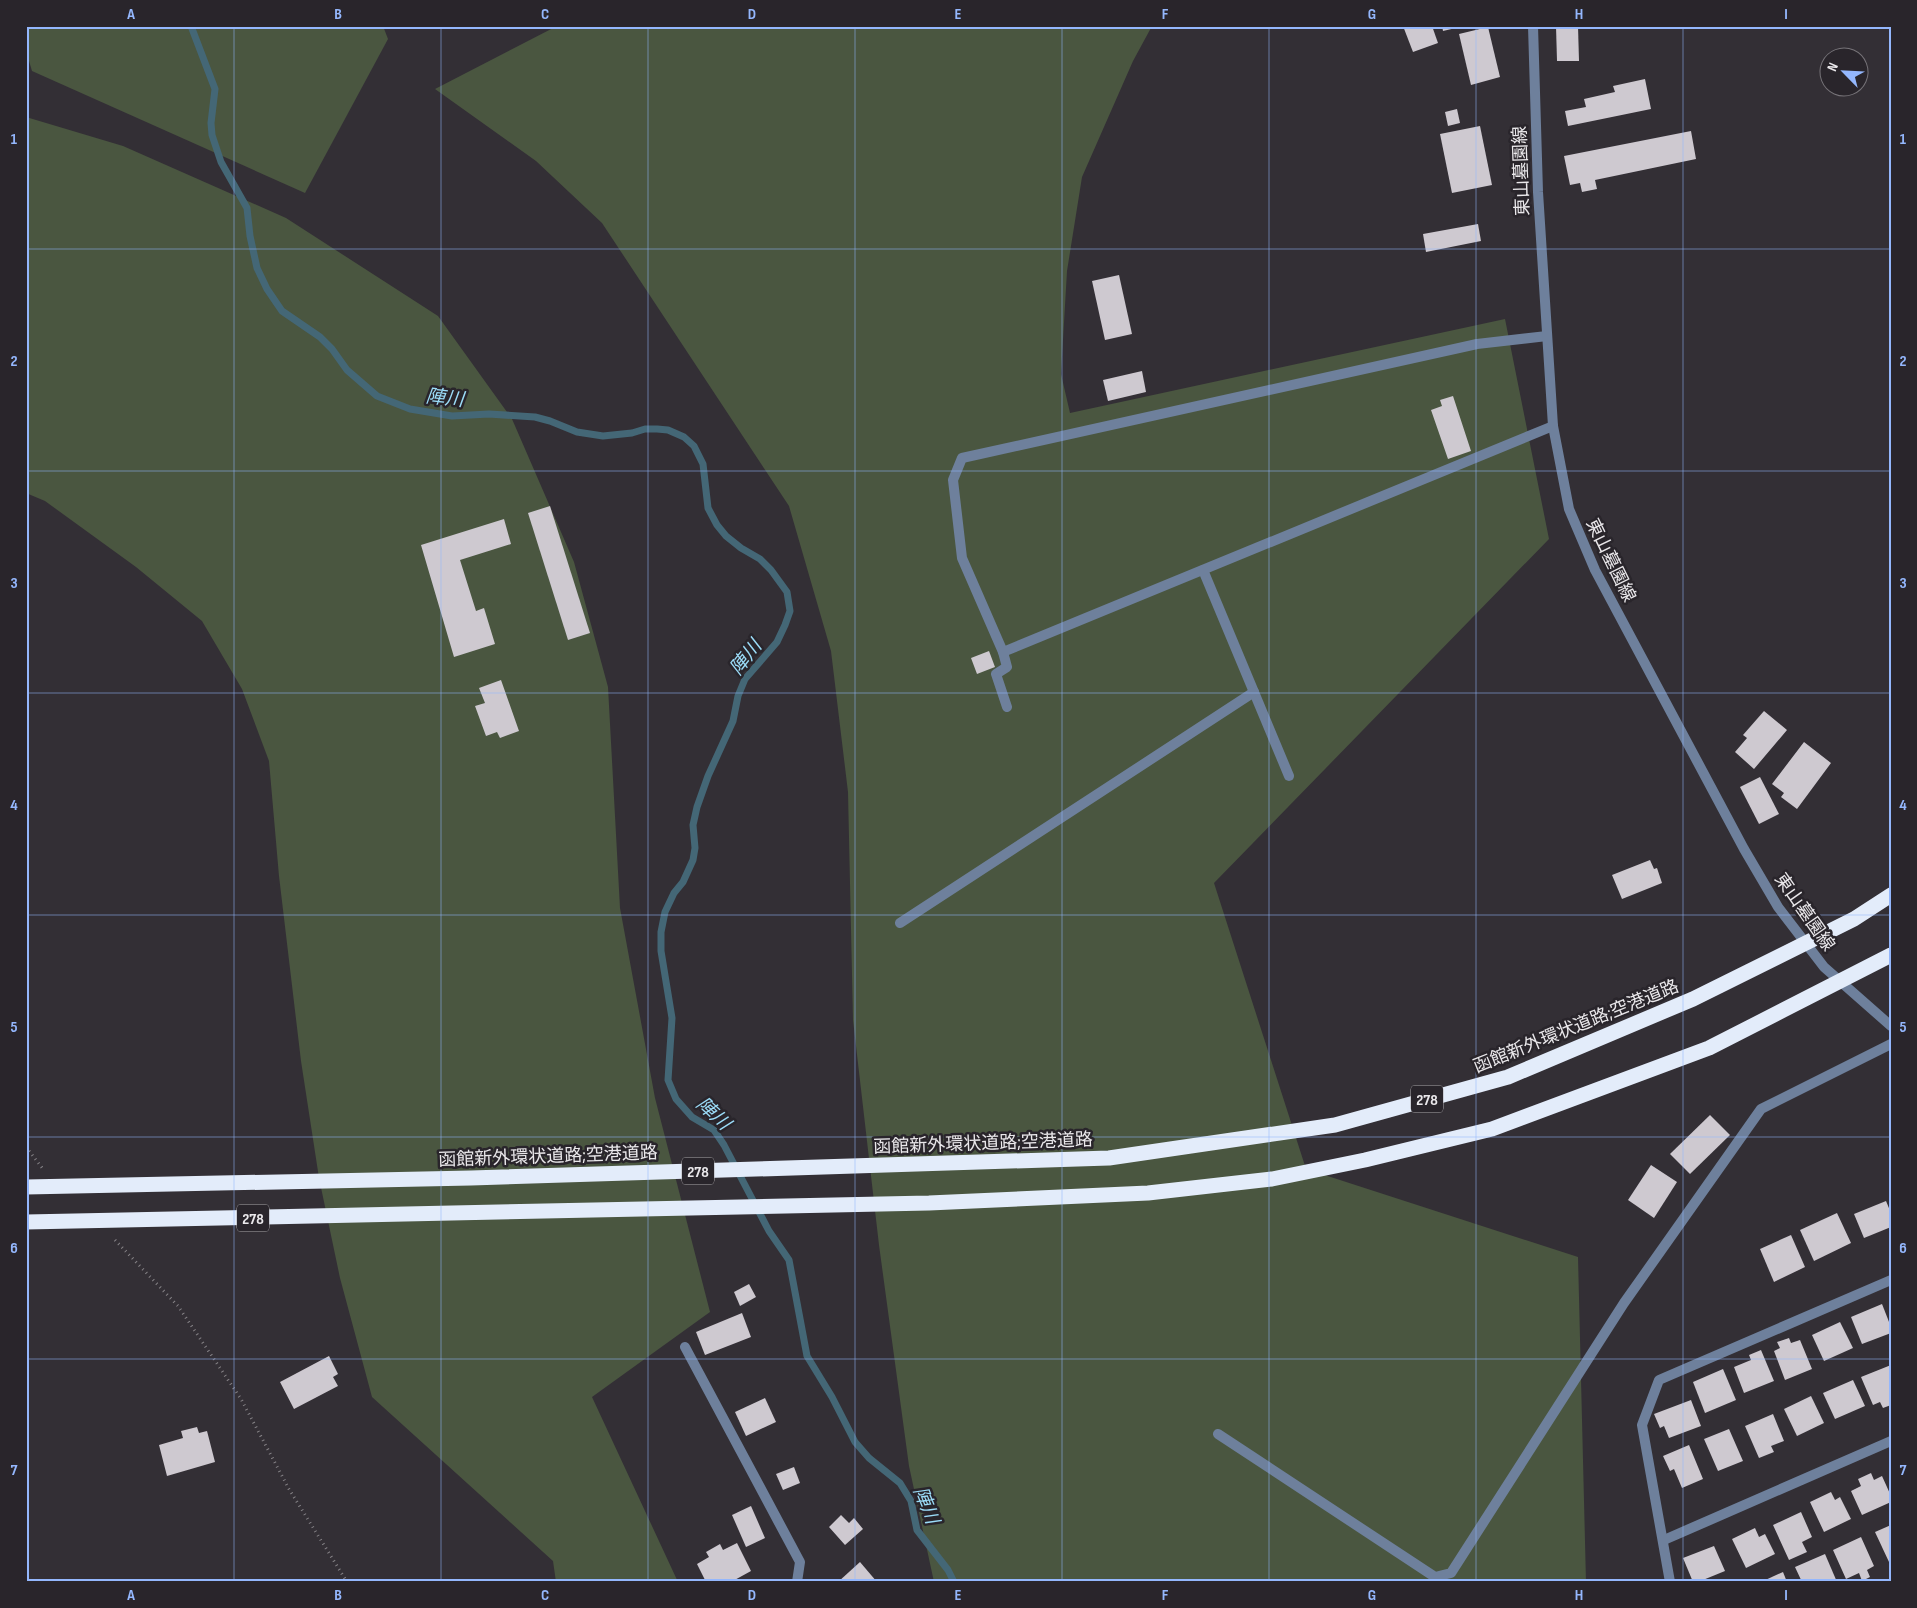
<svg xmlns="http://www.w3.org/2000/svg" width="1917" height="1608" viewBox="0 0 1917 1608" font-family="'Sofia Sans Condensed','Noto Sans JP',sans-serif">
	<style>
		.green { fill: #4a5640 }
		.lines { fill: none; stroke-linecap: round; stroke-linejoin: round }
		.stream { stroke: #446776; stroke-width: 7 }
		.building { fill: #cec9d0 }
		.path { stroke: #868387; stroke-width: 3; stroke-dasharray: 1 4; stroke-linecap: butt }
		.service { stroke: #6e809c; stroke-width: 10 }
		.minor { stroke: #6e809c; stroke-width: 10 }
		.tertiary { stroke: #6e809c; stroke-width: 10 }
		.motorway { stroke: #e3ecfa; stroke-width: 15 }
		.grid { fill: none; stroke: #94b7fd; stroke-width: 1; stroke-opacity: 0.55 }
		.labels { text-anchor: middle; stroke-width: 5; stroke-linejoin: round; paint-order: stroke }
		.shield { fill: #29252b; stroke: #b0aeb1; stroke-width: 1 }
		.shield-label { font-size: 16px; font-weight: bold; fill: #eae8eb }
		.street-label { font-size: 18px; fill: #eae8eb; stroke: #29252b }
		.water-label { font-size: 19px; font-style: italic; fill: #9bdcf8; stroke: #29252b }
		.neatline { fill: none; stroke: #94b7fd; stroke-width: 2 }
		.grid-label { font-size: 16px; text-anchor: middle; font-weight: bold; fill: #94b7fd }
	</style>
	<rect width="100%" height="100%" fill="#332f35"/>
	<!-- green -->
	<g class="green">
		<path d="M 26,26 L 383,26 L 388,39 L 305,193 L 32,71 L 26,51 Z"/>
		<path d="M 557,26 L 1152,26 L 1133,61 L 1082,177 L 1067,271 L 1061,374 L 1070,413 L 1505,319 L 1549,539 L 1214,883 L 1306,1169 L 1578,1257 L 1586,1582 L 934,1582 L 909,1466 L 879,1245 L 853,1020 L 848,792 L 831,651 L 789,506 L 602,223 L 536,161 L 435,89 Z"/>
		<path d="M 26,117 L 123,146 L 286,218 L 438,316 L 512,419 L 574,562 L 608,687 L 620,908 L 655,1098 L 710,1312 L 592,1397 L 678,1582 L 556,1582 L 553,1561 L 372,1397 L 340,1278 L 319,1178 L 301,1061 L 279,876 L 269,761 L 242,689 L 202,621 L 136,567 L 45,501 L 26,493 Z"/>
	</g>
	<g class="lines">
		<!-- stream -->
		<path class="stream" d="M 191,26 L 215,89 L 211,123 L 212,135 L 221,162 L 247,208 L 250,236 L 257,268 L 267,289 L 282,311 L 320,337 L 332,349 L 347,370 L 377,396 L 410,409 L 452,416 L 489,414 L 535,417 L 550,421 L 577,432 L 603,436 L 632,433 L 645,429 L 657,429 L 668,430 L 684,437 L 694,446 L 703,464 L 708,508 L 717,525 L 726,536 L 741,548 L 760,559 L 771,570 L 787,592 L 790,611 L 785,625 L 777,642 L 745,679 L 738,696 L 733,721 L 708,776 L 697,807 L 693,825 L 695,848 L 693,860 L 683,882 L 674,893 L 665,912 L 661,932 L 661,951 L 672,1018 L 668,1080 L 676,1099 L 692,1117 L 714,1130 L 724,1145 L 769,1231 L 789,1260 L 807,1356 L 832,1397 L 855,1442 L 869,1458 L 900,1483 L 911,1501 L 917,1530 L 948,1570 L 954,1582"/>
	</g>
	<!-- building -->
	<g class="building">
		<path d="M 1403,26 L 1432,26 L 1438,43 L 1413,52 Z"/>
		<path d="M 1442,26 L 1460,26 L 1460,27 L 1443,31 Z"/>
		<path d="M 1556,26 L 1578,26 L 1579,61 L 1557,61 Z"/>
		<path d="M 1488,27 L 1500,77 L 1471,85 L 1459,34 Z"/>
		<path d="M 1645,79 L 1651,109 L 1568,126 L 1565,111 L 1586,107 L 1584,99 L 1615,92 L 1613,86 Z"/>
		<path d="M 1457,109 L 1460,123 L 1448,126 L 1445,112 Z"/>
		<path d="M 1480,126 L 1492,185 L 1452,193 L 1440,134 Z"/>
		<path d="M 1691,131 L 1696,159 L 1595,180 L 1597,189 L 1582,192 L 1580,183 L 1570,185 L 1564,156 Z"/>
		<path d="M 1478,224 L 1481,241 L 1426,252 L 1423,234 Z"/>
		<path d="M 1119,275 L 1132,334 L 1105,340 L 1092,281 Z"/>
		<path d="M 1142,371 L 1146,392 L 1108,401 L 1103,380 Z"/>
		<path d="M 1453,396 L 1471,451 L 1448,459 L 1431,410 L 1442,406 L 1440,400 Z"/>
		<path d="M 550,506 L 590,633 L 568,640 L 528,513 Z"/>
		<path d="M 504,519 L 511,544 L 460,560 L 476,611 L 484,608 L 495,644 L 454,657 L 421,545 Z"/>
		<path d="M 989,651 L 995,667 L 977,674 L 971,658 Z"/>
		<path d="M 501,680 L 519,731 L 500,738 L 497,732 L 486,736 L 475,706 L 485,703 L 479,688 Z"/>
		<path d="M 1764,711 L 1787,730 L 1754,769 L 1735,752 L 1747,738 L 1743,735 Z"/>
		<path d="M 1804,742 L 1831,763 L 1797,809 L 1781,797 L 1784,793 L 1772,784 Z"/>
		<path d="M 1760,777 L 1779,814 L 1759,824 L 1740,787 Z"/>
		<path d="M 1650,860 L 1654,869 L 1657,868 L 1662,883 L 1622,899 L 1612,875 Z"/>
		<path d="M 1710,1115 L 1730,1135 L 1690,1174 L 1670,1154 Z"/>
		<path d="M 1651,1165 L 1677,1182 L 1654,1218 L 1628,1200 Z"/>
		<path d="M 1886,1201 L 1891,1213 L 1891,1227 L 1864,1238 L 1854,1214 Z"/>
		<path d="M 1837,1213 L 1851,1243 L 1814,1261 L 1800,1230 Z"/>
		<path d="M 1791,1235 L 1805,1267 L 1774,1282 L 1760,1249 Z"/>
		<path d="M 749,1284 L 756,1297 L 740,1306 L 734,1292 Z"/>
		<path d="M 1882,1304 L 1891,1327 L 1891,1333 L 1862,1344 L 1851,1317 Z"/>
		<path d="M 742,1313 L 751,1337 L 705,1355 L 696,1332 Z"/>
		<path d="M 1840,1322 L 1853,1348 L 1824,1361 L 1812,1335 Z"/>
		<path d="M 1789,1338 L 1791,1343 L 1800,1340 L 1812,1369 L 1785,1380 L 1774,1351 L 1780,1348 L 1777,1342 Z"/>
		<path d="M 1761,1350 L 1774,1381 L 1744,1393 L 1734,1367 L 1751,1360 L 1749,1355 Z"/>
		<path d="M 329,1356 L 338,1374 L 333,1377 L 338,1386 L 294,1409 L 280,1382 Z"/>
		<path d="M 1891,1365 L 1891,1405 L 1883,1408 L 1880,1402 L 1873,1405 L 1861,1377 Z"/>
		<path d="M 1723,1369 L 1736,1400 L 1705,1413 L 1693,1382 Z"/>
		<path d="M 1853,1380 L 1865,1406 L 1835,1419 L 1823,1393 Z"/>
		<path d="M 1811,1396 L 1824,1423 L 1797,1436 L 1784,1409 Z"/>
		<path d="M 765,1398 L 776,1422 L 746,1436 L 735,1412 Z"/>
		<path d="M 1691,1400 L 1701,1426 L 1669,1438 L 1664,1426 L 1660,1428 L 1654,1414 Z"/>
		<path d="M 1773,1414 L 1784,1441 L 1771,1446 L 1774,1452 L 1759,1458 L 1745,1426 Z"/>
		<path d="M 197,1427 L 199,1433 L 207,1431 L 215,1462 L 167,1476 L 159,1445 L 183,1438 L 181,1431 Z"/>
		<path d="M 1729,1429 L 1743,1461 L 1718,1471 L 1704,1439 Z"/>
		<path d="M 1689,1445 L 1703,1479 L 1682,1488 L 1674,1469 L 1670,1471 L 1663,1456 Z"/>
		<path d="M 794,1467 L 800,1483 L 783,1490 L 776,1474 Z"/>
		<path d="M 1871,1473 L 1874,1480 L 1882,1476 L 1891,1496 L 1891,1502 L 1862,1515 L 1851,1491 L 1861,1486 L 1858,1479 Z"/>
		<path d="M 1831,1492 L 1835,1500 L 1840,1497 L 1851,1519 L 1824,1532 L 1810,1502 Z"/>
		<path d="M 751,1506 L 765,1538 L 746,1547 L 732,1515 Z"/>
		<path d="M 1801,1512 L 1812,1537 L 1802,1542 L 1807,1552 L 1789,1560 L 1773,1525 Z"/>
		<path d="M 841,1515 L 849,1523 L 854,1518 L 863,1529 L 845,1545 L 829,1527 Z"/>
		<path d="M 1891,1525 L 1891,1562 L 1889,1562 L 1875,1532 Z"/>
		<path d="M 1755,1528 L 1759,1537 L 1765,1534 L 1775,1554 L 1746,1568 L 1732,1539 Z"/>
		<path d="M 1861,1537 L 1874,1566 L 1867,1570 L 1870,1577 L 1862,1581 L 1859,1573 L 1846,1579 L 1833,1550 Z"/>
		<path d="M 737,1543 L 751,1571 L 731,1582 L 706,1582 L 697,1564 L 709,1557 L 706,1552 L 720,1544 L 723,1550 Z"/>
		<path d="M 1714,1546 L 1725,1571 L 1698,1582 L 1693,1582 L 1683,1558 Z"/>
		<path d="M 1825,1554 L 1837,1582 L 1802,1582 L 1795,1567 Z"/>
		<path d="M 860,1562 L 877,1582 L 838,1582 Z"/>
		<path d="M 1783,1572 L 1787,1582 L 1761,1582 Z"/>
	</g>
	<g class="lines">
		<!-- path -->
		<g class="path">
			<path d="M 26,1147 L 43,1169"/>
			<path d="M 115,1240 L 178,1306 L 241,1399 L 289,1489 L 347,1582"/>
		</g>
		<!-- service -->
		<g class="service">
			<path d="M 1203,570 L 1289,776"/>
			<path d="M 1003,652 L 962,558 L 953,480 L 962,458 L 1477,344 L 1547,336"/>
			<path d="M 1007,707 L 996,674 L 1007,667 L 1003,652 L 1553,426"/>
			<path d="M 900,923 L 1254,692"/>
			<path d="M 685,1347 L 800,1562 L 797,1582"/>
			<path d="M 1218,1434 L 1435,1577 L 1451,1573 L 1624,1303 L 1761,1109 L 1891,1044"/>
		</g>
		<!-- minor -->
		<g class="minor">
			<path d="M 1664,1540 L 1891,1441"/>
			<path d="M 1670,1582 L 1642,1425 L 1659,1380 L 1891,1280"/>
		</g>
		<!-- tertiary -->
		<path class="tertiary" d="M 1533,26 L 1538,192 L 1553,426 L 1569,509 L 1595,570 L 1744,849 L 1778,907 L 1824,967 L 1891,1026"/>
		<!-- motorway -->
		<g class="motorway">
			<path d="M 26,1187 L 471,1178 L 1109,1158 L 1335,1125 L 1508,1077 L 1693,999 L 1854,919 L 1891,895"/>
			<path d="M 26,1222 L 929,1203 L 1148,1193 L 1272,1179 L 1365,1160 L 1492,1129 L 1709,1048 L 1891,955"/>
		</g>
	</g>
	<!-- grid -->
	<path class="grid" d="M 234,26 L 234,1582M 441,26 L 441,1582M 648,26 L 648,1582M 855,26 L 855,1582M 1062,26 L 1062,1582M 1269,26 L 1269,1582M 1476,26 L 1476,1582M 1683,26 L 1683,1582M 26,249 L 1891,249M 26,471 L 1891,471M 26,693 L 1891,693M 26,915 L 1891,915M 26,1137 L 1891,1137M 26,1359 L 1891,1359"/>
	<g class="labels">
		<!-- shield labels -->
		<g class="shield">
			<rect x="1411" y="1085.5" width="32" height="27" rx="4"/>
			<rect x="682" y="1157.5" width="32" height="27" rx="4"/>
			<rect x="237" y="1204.5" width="32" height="27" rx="4"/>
		</g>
		<g class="shield-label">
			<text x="1427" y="1105">278</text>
			<text x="698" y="1177">278</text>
			<text x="253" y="1224">278</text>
		</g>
		<!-- street labels -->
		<g class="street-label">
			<text transform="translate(1521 171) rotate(-92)" y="6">東山墓園線</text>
			<text transform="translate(1611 560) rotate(64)" y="6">東山墓園線</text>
			<text transform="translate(1805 912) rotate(55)" y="6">東山墓園線</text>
			<text transform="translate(1576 1026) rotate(-22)" y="6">函館新外環状道路;空港道路</text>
			<text transform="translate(983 1143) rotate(-2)" y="6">函館新外環状道路;空港道路</text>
			<text transform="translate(548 1156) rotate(-2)" y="6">函館新外環状道路;空港道路</text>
		</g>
		<!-- water labels -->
		<g class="water-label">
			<text transform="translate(445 397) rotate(6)" y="7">陣川</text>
			<text transform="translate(745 657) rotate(-52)" y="7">陣川</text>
			<text transform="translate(714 1113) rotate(43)" y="7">陣川</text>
			<text transform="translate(927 1505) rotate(68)" y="7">陣川</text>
		</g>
	</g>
	<!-- border -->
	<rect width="1917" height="1608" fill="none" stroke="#29252b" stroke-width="55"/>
	<!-- north arrow -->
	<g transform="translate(1844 72) rotate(294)"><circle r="24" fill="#29252b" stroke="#767378"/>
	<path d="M0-4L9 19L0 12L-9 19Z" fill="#94b7fd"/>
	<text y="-8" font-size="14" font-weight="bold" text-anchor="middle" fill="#eae8eb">N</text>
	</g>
	<rect x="28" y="28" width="1862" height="1552" class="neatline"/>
	<g class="grid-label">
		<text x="131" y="19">A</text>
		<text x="338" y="19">B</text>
		<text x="545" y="19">C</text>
		<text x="752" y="19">D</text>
		<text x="958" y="19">E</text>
		<text x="1165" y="19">F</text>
		<text x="1372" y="19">G</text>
		<text x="1579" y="19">H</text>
		<text x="1786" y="19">I</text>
		<text x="14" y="144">1</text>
		<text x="1903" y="144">1</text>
		<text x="14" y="366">2</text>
		<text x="1903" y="366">2</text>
		<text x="14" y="588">3</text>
		<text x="1903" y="588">3</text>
		<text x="14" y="810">4</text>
		<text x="1903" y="810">4</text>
		<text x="14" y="1032">5</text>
		<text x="1903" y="1032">5</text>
		<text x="14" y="1253">6</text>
		<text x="1903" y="1253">6</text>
		<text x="14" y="1475">7</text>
		<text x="1903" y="1475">7</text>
		<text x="131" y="1600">A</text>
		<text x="338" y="1600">B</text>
		<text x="545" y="1600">C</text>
		<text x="752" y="1600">D</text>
		<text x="958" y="1600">E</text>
		<text x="1165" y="1600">F</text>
		<text x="1372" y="1600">G</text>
		<text x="1579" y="1600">H</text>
		<text x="1786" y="1600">I</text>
	</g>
</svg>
